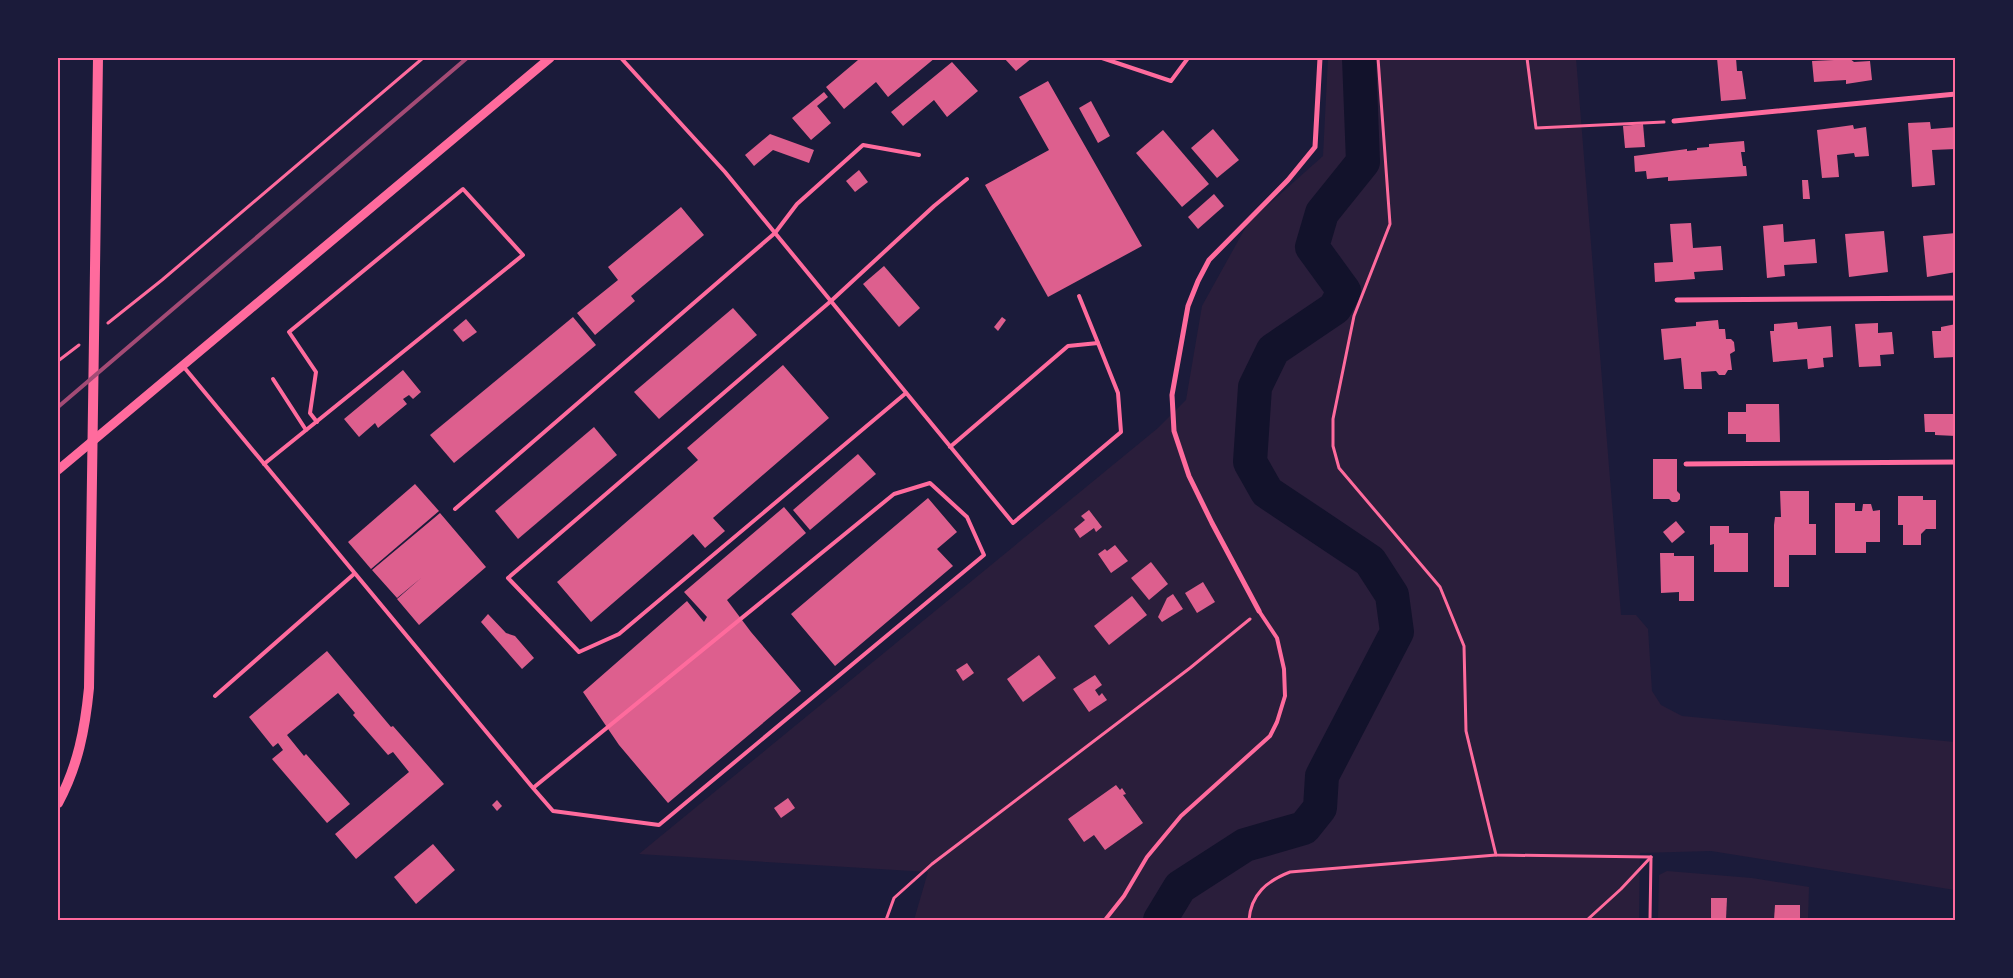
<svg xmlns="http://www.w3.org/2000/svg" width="2013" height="978" viewBox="0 0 2013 978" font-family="'Asap Condensed',sans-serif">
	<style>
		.green { fill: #2a1e3b }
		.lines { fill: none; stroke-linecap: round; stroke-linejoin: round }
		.river { stroke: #12122b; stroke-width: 34 }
		.building { fill: #dd5f8e }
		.path { stroke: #ff6b9d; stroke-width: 3 }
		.service { stroke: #ff6b9d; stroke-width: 4 }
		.minor { stroke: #ff6b9d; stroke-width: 5 }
		.tertiary { stroke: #ff6b9d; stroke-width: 9 }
		.secondary { stroke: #ff6b9d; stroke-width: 10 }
		.rail { stroke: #a44b75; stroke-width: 4 }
		.neatline { fill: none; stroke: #ff6b9d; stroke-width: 2 }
	</style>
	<rect width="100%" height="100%" fill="#1b1b3a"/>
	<!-- green -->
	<g class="green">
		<path d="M 1328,58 L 1576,58 L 1621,615 L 1636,615 L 1648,629 L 1652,691 L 1661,705 L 1682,716 L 1955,742 L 1955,890 L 1711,851 L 1640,853 L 1639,920 L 914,920 L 928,872 L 639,854 L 1158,428 L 1186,400 L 1202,306 L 1248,223 L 1323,156 Z"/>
		<path d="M 1667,871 L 1752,878 L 1809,887 L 1808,920 L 1658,920 L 1659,875 Z"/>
	</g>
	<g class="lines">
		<!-- river -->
		<path class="river" d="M 1160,920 L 1180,887 L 1245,845 L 1304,828 L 1320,808 L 1322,776 L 1397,632 L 1392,595 L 1370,561 L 1267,492 L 1250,462 L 1255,387 L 1273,350 L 1335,308 L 1344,291 L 1312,247 L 1322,213 L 1363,162 L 1359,58"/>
	</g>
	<!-- building -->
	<g class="building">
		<path d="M 856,58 L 935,58 L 888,97 L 876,82 L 844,109 L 826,87 L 858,60 Z"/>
		<path d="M 1004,58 L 1032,58 L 1016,71 Z"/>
		<path d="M 1717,58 L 1736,58 L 1737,71 L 1742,71 L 1746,99 L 1721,101 Z"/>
		<path d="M 1834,58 L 1849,58 L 1854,62 L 1870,61 L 1872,80 L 1846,84 L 1846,80 L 1814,82 L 1812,61 L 1834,60 Z"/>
		<path d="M 952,62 L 978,91 L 947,117 L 934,100 L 903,126 L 891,112 Z"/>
		<path d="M 1048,81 L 1142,246 L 1048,297 L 985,185 L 1049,150 L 1019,97 Z"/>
		<path d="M 824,92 L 828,97 L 817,106 L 831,123 L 811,140 L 792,118 Z"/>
		<path d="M 1091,101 L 1110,136 L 1098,143 L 1079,108 Z"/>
		<path d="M 1930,122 L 1931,129 L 1956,127 L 1956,149 L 1932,150 L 1935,185 L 1912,187 L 1908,123 Z"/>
		<path d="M 1643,124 L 1645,147 L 1625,148 L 1623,126 Z"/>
		<path d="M 1853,125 L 1854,129 L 1866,127 L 1869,156 L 1855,157 L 1854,153 L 1837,155 L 1839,177 L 1822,178 L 1817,130 Z"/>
		<path d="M 1213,129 L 1239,160 L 1217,178 L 1191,148 Z"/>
		<path d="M 1163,130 L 1209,184 L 1182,207 L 1136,153 Z"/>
		<path d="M 770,134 L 814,150 L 809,163 L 773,150 L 754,166 L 745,155 Z"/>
		<path d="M 1744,141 L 1745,152 L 1741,152 L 1743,166 L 1746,166 L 1747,176 L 1668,181 L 1668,177 L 1647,179 L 1646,171 L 1635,172 L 1634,156 L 1687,149 L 1687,151 L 1697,150 L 1697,148 L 1709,147 L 1709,144 Z"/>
		<path d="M 859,170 L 868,182 L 855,192 L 846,181 Z"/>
		<path d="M 1802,180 L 1808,180 L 1810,199 L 1803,199 Z"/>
		<path d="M 1214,194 L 1224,206 L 1198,229 L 1188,217 Z"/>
		<path d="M 681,207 L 704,235 L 631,296 L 635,301 L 595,335 L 577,313 L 618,280 L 608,267 Z"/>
		<path d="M 1691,223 L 1693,248 L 1721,246 L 1723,270 L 1694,272 L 1695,279 L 1655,282 L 1654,263 L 1673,262 L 1670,224 Z"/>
		<path d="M 1783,224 L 1784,242 L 1815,239 L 1817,263 L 1784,265 L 1785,276 L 1767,278 L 1763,226 Z"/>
		<path d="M 1884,231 L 1888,272 L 1849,277 L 1845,234 Z"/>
		<path d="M 1956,233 L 1956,272 L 1927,277 L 1923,236 Z"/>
		<path d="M 884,266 L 920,308 L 899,327 L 863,284 Z"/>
		<path d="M 733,308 L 757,335 L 659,419 L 634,392 Z"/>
		<path d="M 573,317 L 596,345 L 454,463 L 430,435 Z"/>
		<path d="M 1002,317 L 1006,320 L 998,331 L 994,327 Z"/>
		<path d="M 466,319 L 477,332 L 463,342 L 453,330 Z"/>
		<path d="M 1718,320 L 1719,329 L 1725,329 L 1726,339 L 1731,339 L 1734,342 L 1735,351 L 1730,354 L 1732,370 L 1728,370 L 1725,375 L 1719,375 L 1716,371 L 1701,372 L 1702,389 L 1684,389 L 1681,358 L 1664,360 L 1661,329 L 1696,326 L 1696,322 Z"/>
		<path d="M 1797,322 L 1798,329 L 1831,326 L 1833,357 L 1823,358 L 1824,367 L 1808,369 L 1807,359 L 1773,362 L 1770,331 L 1774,331 L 1774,324 Z"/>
		<path d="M 1878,323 L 1878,333 L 1892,332 L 1894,354 L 1880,355 L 1881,366 L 1859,367 L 1855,324 Z"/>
		<path d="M 1956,324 L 1956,357 L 1934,358 L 1932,331 L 1941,331 L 1941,327 Z"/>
		<path d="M 783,365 L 829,418 L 713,518 L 725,531 L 705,548 L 693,534 L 591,622 L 557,582 L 698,460 L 687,448 Z"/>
		<path d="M 403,370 L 421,392 L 413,399 L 409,395 L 403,399 L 407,404 L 378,428 L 375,423 L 359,437 L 344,419 Z"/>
		<path d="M 1746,404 L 1779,404 L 1780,442 L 1746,442 L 1746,434 L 1728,434 L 1728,412 L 1746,412 Z"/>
		<path d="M 1924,414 L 1956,414 L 1956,436 L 1935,435 L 1935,432 L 1925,432 Z"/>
		<path d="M 594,427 L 617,455 L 518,539 L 495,511 Z"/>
		<path d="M 858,454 L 876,474 L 810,530 L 793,510 Z"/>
		<path d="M 1653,459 L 1677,459 L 1677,491 L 1680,494 L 1680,499 L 1677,502 L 1672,502 L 1669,499 L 1653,499 Z"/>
		<path d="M 415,484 L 439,511 L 371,569 L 348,542 Z"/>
		<path d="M 1780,491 L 1809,491 L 1809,524 L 1816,524 L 1816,555 L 1789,555 L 1789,587 L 1774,587 L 1774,525 L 1775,517 L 1781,517 Z"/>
		<path d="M 1898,496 L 1923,496 L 1923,500 L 1936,500 L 1936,529 L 1926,529 L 1921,534 L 1921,545 L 1903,545 L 1903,525 L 1898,525 Z"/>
		<path d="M 928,498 L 957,532 L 937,549 L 953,566 L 835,666 L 791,614 Z"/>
		<path d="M 1835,503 L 1855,503 L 1855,511 L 1862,511 L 1863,504 L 1871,504 L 1873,511 L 1880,510 L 1880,542 L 1866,542 L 1866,553 L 1835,553 Z"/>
		<path d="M 784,507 L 806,533 L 727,600 L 751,632 L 801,691 L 668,803 L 619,745 L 583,692 L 687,601 L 704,622 L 707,617 L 684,592 Z"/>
		<path d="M 1089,510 L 1102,527 L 1096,532 L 1094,528 L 1080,538 L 1074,529 L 1085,520 L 1081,516 Z"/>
		<path d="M 440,513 L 486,567 L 419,625 L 397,599 L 421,578 L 397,598 L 372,570 Z"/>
		<path d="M 1676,521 L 1685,532 L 1672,543 L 1663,532 Z"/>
		<path d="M 1710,526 L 1729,526 L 1729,533 L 1748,533 L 1748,572 L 1714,572 L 1714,544 L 1710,545 Z"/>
		<path d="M 1115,545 L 1128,561 L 1111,573 L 1098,554 L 1105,549 L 1107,551 Z"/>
		<path d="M 1660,553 L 1674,553 L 1674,556 L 1694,556 L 1694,601 L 1679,601 L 1679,592 L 1661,593 Z"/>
		<path d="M 1151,562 L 1168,584 L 1149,600 L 1131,578 Z"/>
		<path d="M 1203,582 L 1215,602 L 1197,613 L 1185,593 Z"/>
		<path d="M 1173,594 L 1183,609 L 1162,622 L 1158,617 L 1167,598 Z"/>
		<path d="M 1132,596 L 1147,615 L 1109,645 L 1094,626 Z"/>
		<path d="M 488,614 L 506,633 L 515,636 L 534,658 L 522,669 L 481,622 Z"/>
		<path d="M 327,651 L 391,727 L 393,726 L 444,784 L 356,859 L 335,834 L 409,772 L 393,752 L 388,755 L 353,715 L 355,713 L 338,693 L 287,735 L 304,756 L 306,754 L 350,804 L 327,823 L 272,759 L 283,750 L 278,743 L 273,747 L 249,717 Z"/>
		<path d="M 1039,655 L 1056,678 L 1023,702 L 1007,679 Z"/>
		<path d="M 967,663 L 974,673 L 963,681 L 956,670 Z"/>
		<path d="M 1095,675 L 1102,685 L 1095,690 L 1099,696 L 1102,693 L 1107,700 L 1089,712 L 1073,689 Z"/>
		<path d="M 1116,785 L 1120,790 L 1122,788 L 1126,794 L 1123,795 L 1143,823 L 1105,850 L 1094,835 L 1084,842 L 1068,819 Z"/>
		<path d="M 788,798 L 795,808 L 781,818 L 774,808 Z"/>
		<path d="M 497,800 L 502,806 L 497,811 L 492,805 Z"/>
		<path d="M 433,844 L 455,870 L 416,904 L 394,877 Z"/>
		<path d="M 1711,898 L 1727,898 L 1726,919 L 1711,919 Z"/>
		<path d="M 1775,905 L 1800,905 L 1800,920 L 1774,920 Z"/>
	</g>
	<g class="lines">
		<!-- path -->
		<g class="path">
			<path d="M 1378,58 L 1390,224 L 1354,316 L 1333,419 L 1333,446 L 1339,468 L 1440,587 L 1464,646 L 1466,731 L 1496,855 L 1651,857"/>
			<path d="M 1527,58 L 1536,128 L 1664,122"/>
			<path d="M 108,323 L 162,280 L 423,58"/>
			<path d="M 58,361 L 79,345"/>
			<path d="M 886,920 L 894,898 L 932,864 L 1190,668 L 1250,619"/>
			<path d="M 1249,920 C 1251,894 1267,881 1290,872 L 1496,855"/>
			<path d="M 1587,920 L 1621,889 L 1651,857"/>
			<path d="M 1650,920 L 1651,857"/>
		</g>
		<!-- service -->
		<g class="service">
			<path d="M 621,58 L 725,172 L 1013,523 L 1121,432 L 1118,393 L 1098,343 L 1068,346 L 950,447"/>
			<path d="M 1102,58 L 1171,81 L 1188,58"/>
			<path d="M 1079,296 L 1098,343"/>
			<path d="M 183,366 L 533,788 L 894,494 L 930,483 L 967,517 L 984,555 L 659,825 L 553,811 L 533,788"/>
			<path d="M 273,379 L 306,430"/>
			<path d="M 906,393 L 619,634 L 579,652 L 508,578 L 831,301 L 934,206 L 967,179"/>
			<path d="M 264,464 L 523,255 L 463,189 L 289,332 L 316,372 L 310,413 L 317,422"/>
			<path d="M 455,509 L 775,233 L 797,204 L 863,145 L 919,155"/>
			<path d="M 215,696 L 354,574"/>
			<path d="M 1105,920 L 1124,896 L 1147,857 L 1181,816 L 1270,736 L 1277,722 L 1285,696 L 1284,669 L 1277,638 L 1259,611"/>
		</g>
		<!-- minor -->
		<g class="minor">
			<path d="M 1674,121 L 1956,94"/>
			<path d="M 1677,300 L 1956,298"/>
			<path d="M 1686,464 L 1956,462"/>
			<path d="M 1259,611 L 1212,523 L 1189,476 L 1174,431 L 1172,395 L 1188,306 L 1198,281 L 1209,260 L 1288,180 L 1315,147 L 1320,58"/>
		</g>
		<!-- tertiary -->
		<path class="tertiary" d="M 58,470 L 550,58"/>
		<!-- secondary -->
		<path class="secondary" d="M 58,803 C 78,766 85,729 89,688 L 98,58"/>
		<!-- rail -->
		<path class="rail" d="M 58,407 L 467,58"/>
	</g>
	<!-- border -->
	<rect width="2013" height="978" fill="none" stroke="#1b1b3a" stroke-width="118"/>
	<rect x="59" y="59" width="1895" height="860" class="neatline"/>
</svg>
